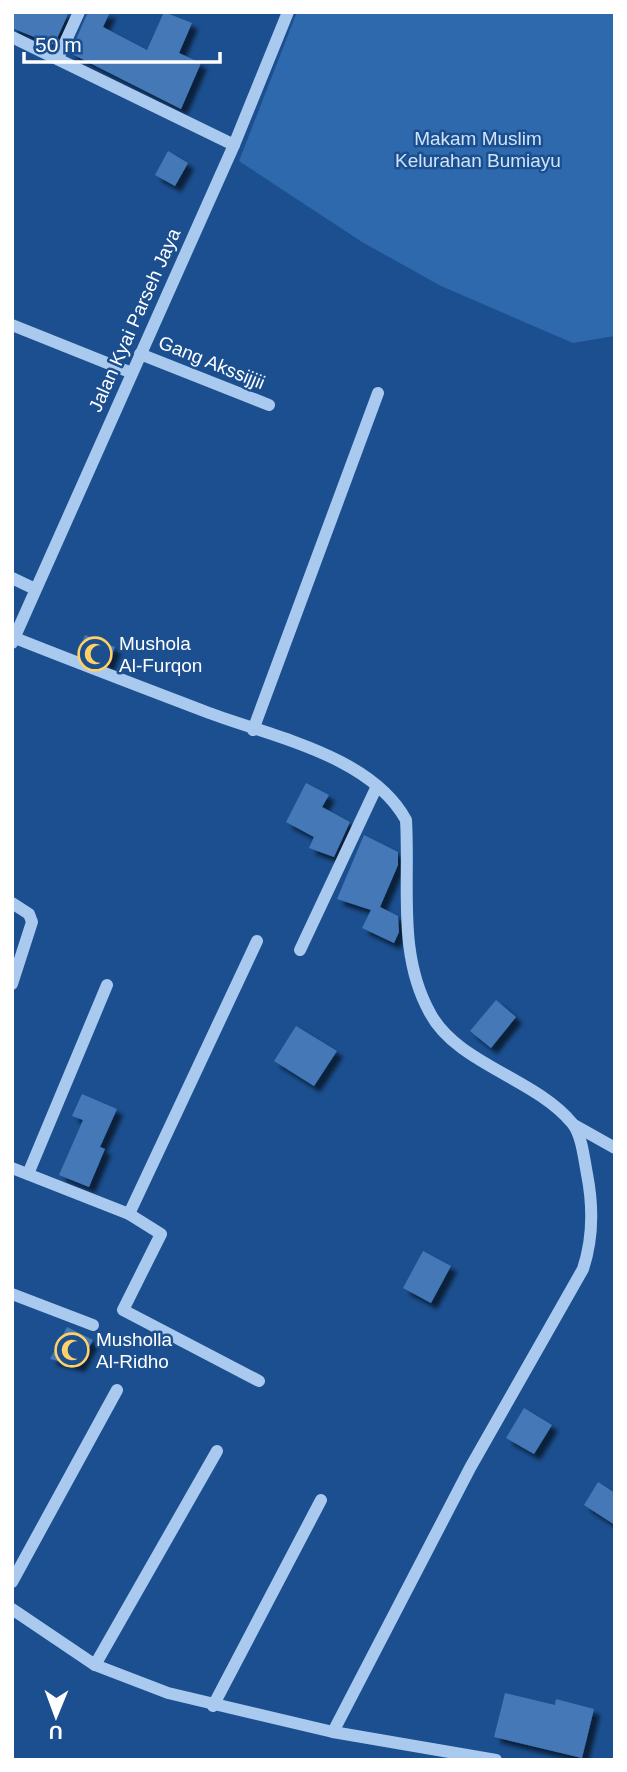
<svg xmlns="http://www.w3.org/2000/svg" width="627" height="1772" viewBox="0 0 627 1772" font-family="Arial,sans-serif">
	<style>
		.green { fill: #2e69ad }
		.building { fill: #4478b7; filter: url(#shadow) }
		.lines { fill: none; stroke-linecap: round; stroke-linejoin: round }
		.minor { stroke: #a9c9ee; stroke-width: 12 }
		.labels { text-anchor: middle; stroke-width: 5; stroke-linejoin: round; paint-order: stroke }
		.park-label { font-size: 19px; fill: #cfe3fa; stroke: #1b4f8f }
		.street-label { font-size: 19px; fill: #fff; stroke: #1b4f8f }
		.poi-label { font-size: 19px; fill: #fff; stroke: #1b4f8f; text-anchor: start }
	</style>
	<defs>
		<filter id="shadow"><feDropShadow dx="6" dy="6" stdDeviation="2" flood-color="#0009"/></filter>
	</defs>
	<rect width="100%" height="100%" fill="#1b4f8f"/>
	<!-- green -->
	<path class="green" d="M 297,12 L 615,12 L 615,336 L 573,343 L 441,286 L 362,242 L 239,161 Z"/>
	<!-- building -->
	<g class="building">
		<path d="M 12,12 L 69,12 L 54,45 L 12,28 Z"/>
		<path d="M 88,12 L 110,12 L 103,27 L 147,50 L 164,12 L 192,23 L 179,53 L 201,63 L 181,109 L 70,53 Z"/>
		<path d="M 168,151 L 188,163 L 175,186 L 155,175 Z"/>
		<path d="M 85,635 L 115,647 L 108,665 L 78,653 Z"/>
		<path d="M 306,783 L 329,795 L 322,807 L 350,822 L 334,857 L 309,848 L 314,837 L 286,822 Z"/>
		<path d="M 364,835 L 398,852 L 398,865 L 380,907 L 398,916 L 399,932 L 394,943 L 362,928 L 371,910 L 337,899 Z"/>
		<path d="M 496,1000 L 516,1017 L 491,1048 L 470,1031 Z"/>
		<path d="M 296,1026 L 337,1051 L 314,1086 L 274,1061 Z"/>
		<path d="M 82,1094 L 117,1109 L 100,1147 L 105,1149 L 89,1187 L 59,1175 L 83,1120 L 72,1116 Z"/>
		<path d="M 423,1251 L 451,1266 L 431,1303 L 403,1288 Z"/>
		<path d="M 67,1327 L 93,1340 L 79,1366 L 50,1359 Z"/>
		<path d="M 524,1408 L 552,1425 L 534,1454 L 506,1438 Z"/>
		<path d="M 598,1482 L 615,1493 L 615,1525 L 584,1505 Z"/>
		<path d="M 505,1693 L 555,1705 L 556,1699 L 594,1709 L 582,1758 L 494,1737 Z"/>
	</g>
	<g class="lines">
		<!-- minor -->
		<g class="minor">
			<path d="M 12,37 L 234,145"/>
			<path d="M 58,58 L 79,12"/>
			<path d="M 12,325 L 132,373"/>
			<path d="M 140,354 L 269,405"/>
			<path d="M 12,578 L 35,589"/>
			<path d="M 15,638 C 78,663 141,687 204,711 C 268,736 370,754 406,820 C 410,885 397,954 430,1013 C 457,1064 535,1078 572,1123 C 582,1135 584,1159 587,1174 C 593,1205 593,1239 583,1269 L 470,1468 L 333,1732 L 496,1760"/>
			<path d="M 12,643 L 234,145 L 288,12"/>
			<path d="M 253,730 L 378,393"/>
			<path d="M 12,903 L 29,914 L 32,922 L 12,984"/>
			<path d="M 300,950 L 377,786"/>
			<path d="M 574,1125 L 615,1148"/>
			<path d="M 12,1168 L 129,1214 L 257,941"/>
			<path d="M 28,1174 L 107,985"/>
			<path d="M 129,1214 L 161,1234 L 123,1310 L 259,1381"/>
			<path d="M 12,1294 L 93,1325"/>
			<path d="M 12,1582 L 117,1390"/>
			<path d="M 12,1609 L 95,1665 L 168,1693 L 333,1732"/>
			<path d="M 95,1665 L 217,1451"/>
			<path d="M 213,1706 L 321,1500"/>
		</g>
	</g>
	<!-- icons -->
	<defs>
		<symbol id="mosque-ring" viewBox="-11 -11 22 22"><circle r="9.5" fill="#1b4f8f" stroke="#ffd166" stroke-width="1.5"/><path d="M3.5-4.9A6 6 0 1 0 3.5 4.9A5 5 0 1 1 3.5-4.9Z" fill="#ffd166"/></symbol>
	</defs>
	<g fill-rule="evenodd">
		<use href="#mosque-ring" x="76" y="635" width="38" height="38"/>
		<use href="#mosque-ring" x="53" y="1331" width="38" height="38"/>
	</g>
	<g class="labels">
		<!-- park labels -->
		<g class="park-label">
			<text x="478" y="145">Makam Muslim<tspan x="478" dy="22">Kelurahan Bumiayu</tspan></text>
		</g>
		<!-- street labels -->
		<g class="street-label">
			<text transform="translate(134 320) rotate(-66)" y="7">Jalan Kyai Parseh Jaya</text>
			<text transform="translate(212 362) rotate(22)" y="7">Gang Akssijjii</text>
		</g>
		<!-- poi labels -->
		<g class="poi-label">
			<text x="119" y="650">Mushola<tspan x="119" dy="22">Al-Furqon</tspan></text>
			<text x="96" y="1346">Musholla<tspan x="96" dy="22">Al-Ridho</tspan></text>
		</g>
	</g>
	<!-- border -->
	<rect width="627" height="1772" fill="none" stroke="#ffffff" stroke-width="28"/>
	<!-- north arrow -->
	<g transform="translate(56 1716) rotate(181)" stroke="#1b4f8f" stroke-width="5" paint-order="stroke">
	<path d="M0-5L12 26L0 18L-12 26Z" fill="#ffffff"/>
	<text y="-10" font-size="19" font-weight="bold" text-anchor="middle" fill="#ffffff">U</text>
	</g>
	<!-- scale -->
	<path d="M24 52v10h196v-10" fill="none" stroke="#ffffff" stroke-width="3.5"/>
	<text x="35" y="52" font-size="21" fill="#ffffff" stroke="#1b4f8f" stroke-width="5" paint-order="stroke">50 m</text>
</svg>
